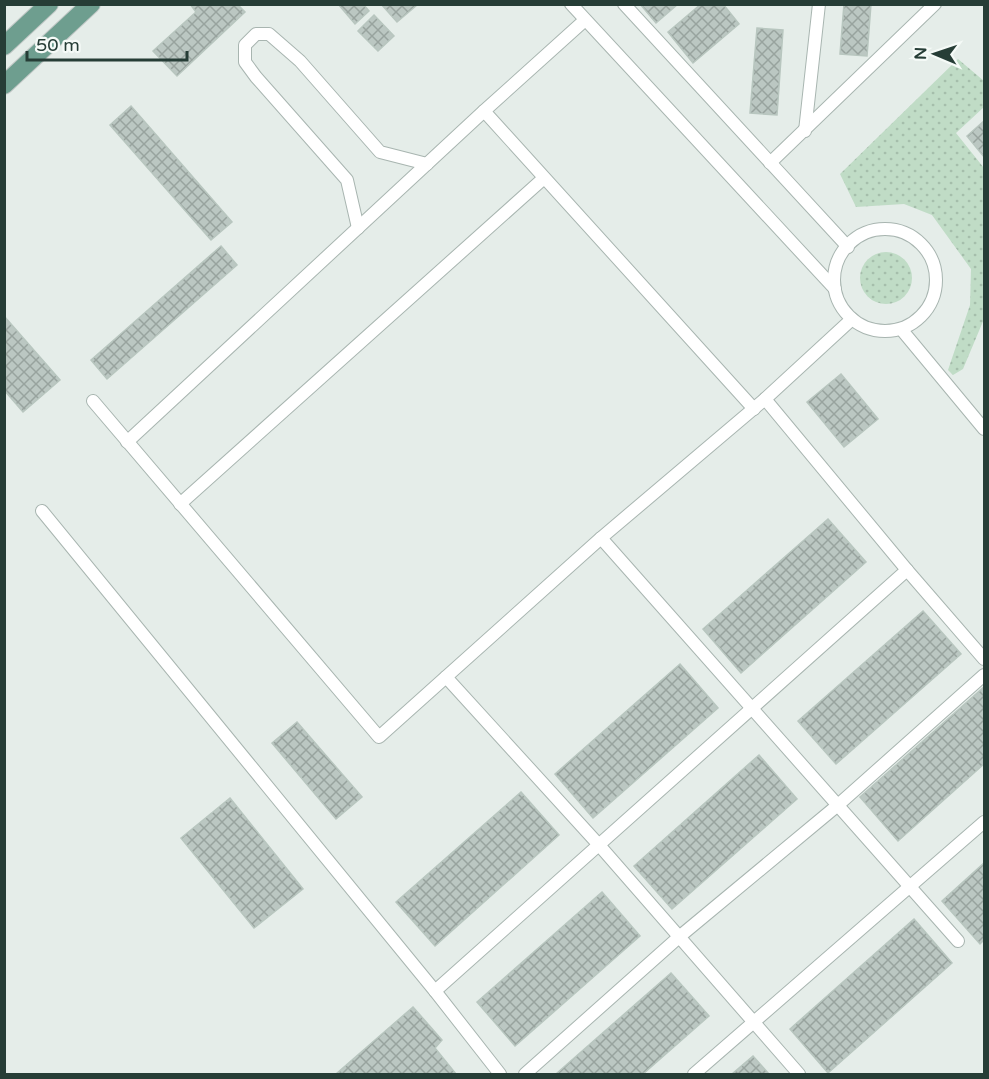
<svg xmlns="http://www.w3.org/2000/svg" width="989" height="1079" viewBox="0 0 989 1079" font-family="'Varela Round',sans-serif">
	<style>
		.grass { fill: url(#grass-dots) }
		.building { fill: url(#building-cross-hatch); stroke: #b8c6bf; stroke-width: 1.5 }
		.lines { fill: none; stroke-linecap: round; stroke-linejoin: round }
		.service-casing { stroke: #a8b5b0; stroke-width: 14 }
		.primary-casing { stroke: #c2c9c7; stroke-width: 20 }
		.service { stroke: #fff; stroke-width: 12 }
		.primary { stroke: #6e9e8f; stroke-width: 18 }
	</style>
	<defs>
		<pattern id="grass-dots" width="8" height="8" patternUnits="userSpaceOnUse" patternTransform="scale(1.5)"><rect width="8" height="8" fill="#c0dcc6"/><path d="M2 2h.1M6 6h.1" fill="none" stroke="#a5beab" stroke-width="1.8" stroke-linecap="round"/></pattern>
		<pattern id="building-cross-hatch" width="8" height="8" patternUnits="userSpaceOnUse" patternTransform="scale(1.5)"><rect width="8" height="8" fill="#bbc7c2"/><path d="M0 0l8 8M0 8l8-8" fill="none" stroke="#98a39e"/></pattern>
	</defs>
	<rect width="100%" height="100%" fill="#e5ede9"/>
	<!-- grass -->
	<g class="grass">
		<path d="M 958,59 L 984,81 L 984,107 L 956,133 L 984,168 L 984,319 L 963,369 L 953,375 L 948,370 L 970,305 L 971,269 L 932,215 L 904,204 L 856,207 L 840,174 Z"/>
		<circle cx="886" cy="278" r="26"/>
	</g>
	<!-- building -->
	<g class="building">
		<path d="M 190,4 L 237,4 L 245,12 L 177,76 L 153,51 L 196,12 Z"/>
		<path d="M 338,4 L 363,4 L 369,11 L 355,24 Z"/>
		<path d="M 381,4 L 416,4 L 417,5 L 397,22 Z"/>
		<path d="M 640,4 L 678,4 L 656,23 Z"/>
		<path d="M 701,4 L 723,4 L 739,24 L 693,63 L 668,32 Z"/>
		<path d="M 844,4 L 871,4 L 867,56 L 840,54 Z"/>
		<path d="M 374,15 L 394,36 L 378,51 L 358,31 Z"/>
		<path d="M 757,28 L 783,30 L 777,115 L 750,113 Z"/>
		<path d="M 131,106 L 232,222 L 211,240 L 110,125 Z"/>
		<path d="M 984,121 L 984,157 L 967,136 Z"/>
		<path d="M 221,246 L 237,265 L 107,379 L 91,360 Z"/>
		<path d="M 4,316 L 60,380 L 23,412 L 4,390 Z"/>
		<path d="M 841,374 L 878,419 L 844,447 L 807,402 Z"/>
		<path d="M 828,519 L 866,562 L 741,673 L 703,629 Z"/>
		<path d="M 923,611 L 961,654 L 836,764 L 798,721 Z"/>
		<path d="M 680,664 L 718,708 L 593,818 L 555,774 Z"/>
		<path d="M 984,687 L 984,764 L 898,841 L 860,797 Z"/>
		<path d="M 297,722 L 362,797 L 336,819 L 272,743 Z"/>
		<path d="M 759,755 L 797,799 L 672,909 L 634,866 Z"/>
		<path d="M 521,792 L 559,835 L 435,946 L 396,902 Z"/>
		<path d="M 230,798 L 303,889 L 254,928 L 181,838 Z"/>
		<path d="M 984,863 L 984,940 L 980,944 L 942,901 Z"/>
		<path d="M 602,892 L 640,936 L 515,1046 L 477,1002 Z"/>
		<path d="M 914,919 L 952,963 L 828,1073 L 790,1029 Z"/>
		<path d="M 671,973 L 709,1016 L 643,1074 L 556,1074 Z"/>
		<path d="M 413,1007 L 442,1040 L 435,1048 L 456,1074 L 336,1074 Z"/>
		<path d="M 753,1056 L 769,1074 L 732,1074 Z"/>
	</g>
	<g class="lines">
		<defs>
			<g id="service">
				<path d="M 571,4 L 835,289"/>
				<path d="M 624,4 L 848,247"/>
				<path d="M 484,111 L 754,409"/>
				<path d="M 805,131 L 819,4"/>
				<path d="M 770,163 L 935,4"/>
				<path d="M 358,228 L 347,180 L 256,77 L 245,62 L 245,45 L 256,34 L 269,34 L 300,61 L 380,152 L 427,164"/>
				<circle cx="885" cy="280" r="51"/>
				<path d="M 901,329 L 984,429"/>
				<path d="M 765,399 L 907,570 L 984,659"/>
				<path d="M 93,401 L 379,737 L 601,538 L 765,399 L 852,319"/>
				<path d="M 127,442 L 484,111 L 585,20"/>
				<path d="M 180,504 L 544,178"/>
				<path d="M 42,511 L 435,991 L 500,1074"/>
				<path d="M 601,538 L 958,941"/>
				<path d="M 446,677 L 599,845 L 799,1074"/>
				<path d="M 435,991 L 907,570"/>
				<path d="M 525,1074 L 679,937 L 838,805 L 984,675"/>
				<path d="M 694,1074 L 984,822"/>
			</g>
			<g id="primary">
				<path d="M 4,46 L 49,4"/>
				<path d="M 4,85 L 91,4"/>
			</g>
		</defs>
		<!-- service casing -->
		<use href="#service" class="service-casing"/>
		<!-- primary casing -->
		<use href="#primary" class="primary-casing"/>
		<!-- service -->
		<use href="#service" class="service"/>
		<!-- primary -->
		<use href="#primary" class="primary"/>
	</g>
	<!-- border -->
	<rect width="989" height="1079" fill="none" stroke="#263d36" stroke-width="12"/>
	<!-- north arrow -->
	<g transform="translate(935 54) rotate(272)" stroke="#f5faf7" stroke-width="4.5" paint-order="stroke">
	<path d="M0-4.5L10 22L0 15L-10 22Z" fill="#263d36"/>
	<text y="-9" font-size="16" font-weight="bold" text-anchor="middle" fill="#263d36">N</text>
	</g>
	<!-- scale -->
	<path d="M27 51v9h160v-9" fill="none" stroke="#263d36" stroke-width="3"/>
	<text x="36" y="51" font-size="18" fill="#263d36" stroke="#f5faf7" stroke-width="4.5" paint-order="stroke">50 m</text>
</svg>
